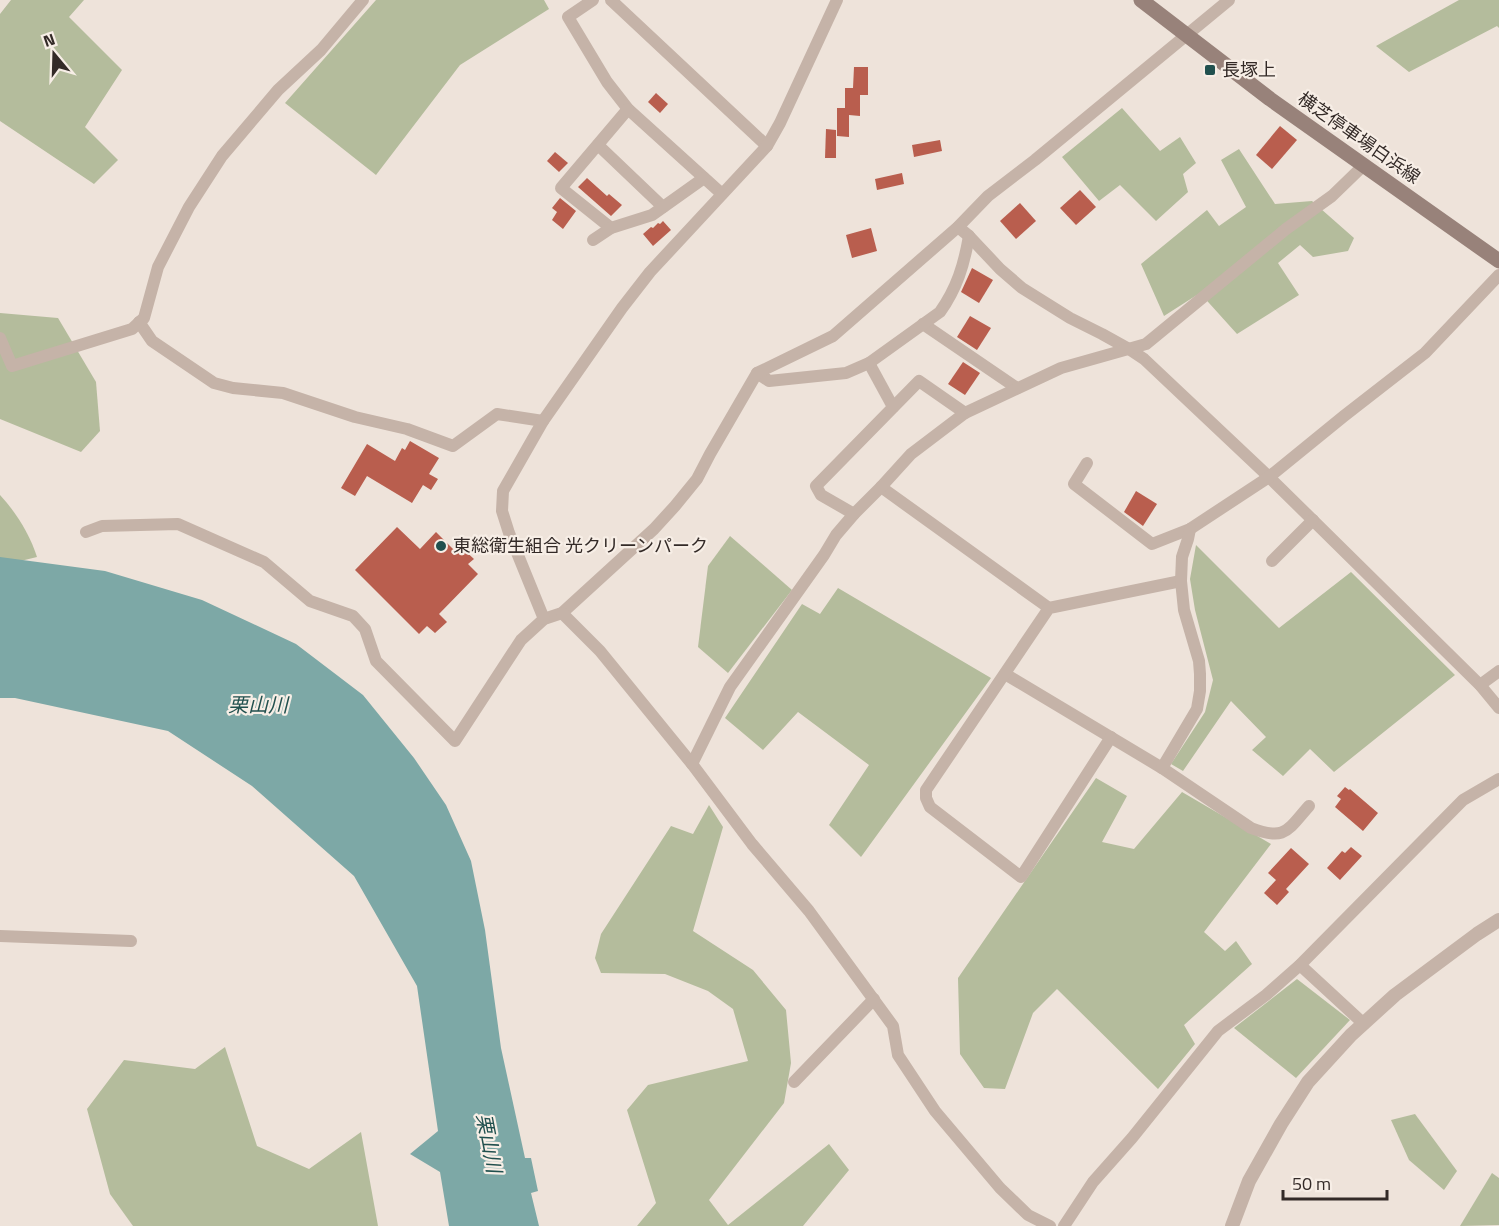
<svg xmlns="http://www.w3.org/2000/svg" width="1499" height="1226" viewBox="0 0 1499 1226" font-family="'Titillium Web','Noto Sans JP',sans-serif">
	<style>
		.green { fill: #b4bc9c }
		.water { fill: #7da8a6 }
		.building { fill: #b95e4e }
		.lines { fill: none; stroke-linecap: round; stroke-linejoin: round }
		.minor { stroke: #c5b3a8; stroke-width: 12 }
		.tertiary { stroke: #c5b3a8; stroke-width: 14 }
		.secondary { stroke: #98827a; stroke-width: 15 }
		.poi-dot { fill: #21504e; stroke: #f7eee6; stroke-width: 2 }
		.labels { text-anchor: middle; stroke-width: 4.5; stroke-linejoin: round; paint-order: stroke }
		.poi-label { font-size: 18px; fill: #332a27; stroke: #f7eee6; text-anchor: start }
		.street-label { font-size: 18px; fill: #332a27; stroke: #f7eee6 }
		.water-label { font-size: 20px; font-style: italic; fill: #21504e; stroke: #f7eee6 }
	</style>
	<rect width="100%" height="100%" fill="#eee3da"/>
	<!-- green -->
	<g class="green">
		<path d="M 11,0 L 84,0 L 69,17 L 122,70 L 85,127 L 118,160 L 94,184 L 0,121 L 0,14 Z"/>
		<path d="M 376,0 L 544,0 L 549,9 L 460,65 L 376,175 L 285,103 Z"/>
		<path d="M 1459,0 L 1499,0 L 1499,28 L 1497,26 L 1409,72 L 1376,46 Z"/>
		<path d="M 1122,108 L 1160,151 L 1180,137 L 1196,163 L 1183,174 L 1188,192 L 1156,221 L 1120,185 L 1099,201 L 1062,157 Z"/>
		<path d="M 1239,149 L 1275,204 L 1312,201 L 1354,238 L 1348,251 L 1313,257 L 1300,245 L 1278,263 L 1299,295 L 1237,334 L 1200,293 L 1164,316 L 1141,264 L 1207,210 L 1219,226 L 1246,207 L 1221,160 Z"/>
		<path d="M 0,313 L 58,318 L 96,382 L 100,431 L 81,452 L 0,419 Z"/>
		<path d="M 0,495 C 16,512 30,535 37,557 L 0,566 Z"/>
		<path d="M 730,536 L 792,590 L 728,673 L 698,647 L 708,566 Z"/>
		<path d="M 1196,545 L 1279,628 L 1351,572 L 1455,675 L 1334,772 L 1310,749 L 1283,776 L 1252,750 L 1266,737 L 1231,701 L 1183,771 L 1171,764 L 1205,712 L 1213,680 L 1195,610 L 1190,579 Z"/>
		<path d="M 838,588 L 991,678 L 861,857 L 829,825 L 869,765 L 798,712 L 763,750 L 725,718 L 802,604 L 820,614 Z"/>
		<path d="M 1096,778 L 1127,796 L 1102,842 L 1134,849 L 1182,792 L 1271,844 L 1204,932 L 1225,951 L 1236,941 L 1252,964 L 1184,1025 L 1195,1044 L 1158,1089 L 1057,989 L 1033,1013 L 1005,1089 L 984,1088 L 960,1054 L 958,978 Z"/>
		<path d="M 709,805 L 723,827 L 693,931 L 753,970 L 786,1010 L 791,1063 L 784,1103 L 709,1200 L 728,1225 L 829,1144 L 849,1170 L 803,1226 L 637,1226 L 656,1203 L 627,1110 L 648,1085 L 748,1061 L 733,1009 L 708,991 L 665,974 L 601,973 L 595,958 L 601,934 L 671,826 L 693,834 Z"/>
		<path d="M 1297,979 L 1350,1020 L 1296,1078 L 1234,1028 Z"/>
		<path d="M 225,1047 L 257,1146 L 309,1169 L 361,1132 L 378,1226 L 133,1226 L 110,1194 L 87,1109 L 124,1060 L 195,1069 Z"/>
		<path d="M 1415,1114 L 1457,1171 L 1444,1190 L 1409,1160 L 1391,1120 Z"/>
		<path d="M 1492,1173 L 1499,1178 L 1499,1225 L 1460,1226 Z"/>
	</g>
	<!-- water -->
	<path class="water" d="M 0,557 L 105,571 L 202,600 L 296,644 L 363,695 L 414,758 L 446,805 L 471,861 L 485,930 L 501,1048 L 525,1158 L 531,1158 L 538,1191 L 531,1193 L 539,1226 L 449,1226 L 440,1172 L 410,1154 L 438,1131 L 417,986 L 354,876 L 252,786 L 168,731 L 15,698 L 0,698 Z"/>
	<!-- building -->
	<g class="building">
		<path d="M 854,67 L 868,67 L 868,95 L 860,95 L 860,116 L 849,115 L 849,137 L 837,136 L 837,108 L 845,108 L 845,88 L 853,88 Z"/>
		<path d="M 656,93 L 668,104 L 660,113 L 648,102 Z"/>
		<path d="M 1280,126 L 1297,140 L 1272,169 L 1256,155 Z"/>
		<path d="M 826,129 L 836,130 L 836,158 L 825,158 Z"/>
		<path d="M 940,140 L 942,151 L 914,157 L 912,145 Z"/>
		<path d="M 555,152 L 568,163 L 559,172 L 547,161 Z"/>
		<path d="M 902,173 L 904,184 L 877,190 L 875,179 Z"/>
		<path d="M 587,178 L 607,196 L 609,194 L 622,205 L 611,216 L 578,187 Z"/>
		<path d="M 1080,190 L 1096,207 L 1076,225 L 1060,208 Z"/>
		<path d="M 560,198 L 576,211 L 563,229 L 552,220 L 557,212 L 552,208 Z"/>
		<path d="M 1020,203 L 1036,221 L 1016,239 L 1000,221 Z"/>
		<path d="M 663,221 L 671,230 L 653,246 L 643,234 L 651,227 L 653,228 L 658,223 L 660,224 Z"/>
		<path d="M 871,228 L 877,251 L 852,258 L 846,235 Z"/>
		<path d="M 972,268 L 993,280 L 979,303 L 961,292 Z"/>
		<path d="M 970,316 L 991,328 L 977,350 L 957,337 Z"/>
		<path d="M 963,362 L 980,373 L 965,395 L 948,384 Z"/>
		<path d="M 410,441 L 439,458 L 429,474 L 438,479 L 431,490 L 423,485 L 412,503 L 367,476 L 355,496 L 341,488 L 367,444 L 395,461 L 402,448 L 405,450 Z"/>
		<path d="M 1136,491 L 1157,504 L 1143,526 L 1124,512 Z"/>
		<path d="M 397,527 L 420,549 L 436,532 L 456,552 L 461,547 L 474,559 L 468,564 L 478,574 L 439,614 L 447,622 L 435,633 L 427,626 L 419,634 L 355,570 Z"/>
		<path d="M 1345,787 L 1349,790 L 1350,789 L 1378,813 L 1363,831 L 1335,807 L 1341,799 L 1337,796 Z"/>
		<path d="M 1351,847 L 1362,856 L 1340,880 L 1327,868 L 1342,851 L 1345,853 Z"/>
		<path d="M 1291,848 L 1309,864 L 1286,889 L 1289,892 L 1277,905 L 1264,893 L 1276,880 L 1268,873 Z"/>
	</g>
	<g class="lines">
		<!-- minor -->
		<g class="minor">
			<path d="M 593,0 L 568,17 L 607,82 L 628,109 L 722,194"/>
			<path d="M 611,0 L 767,146"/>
			<path d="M 598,145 L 663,207"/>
			<path d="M 958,227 L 969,236 L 1000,269 L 1022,288 L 1070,318 L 1102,334 L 1129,349 L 1144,359 L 1269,477 L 1480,685 L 1499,708"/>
			<path d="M 611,228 L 561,188 L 628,109"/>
			<path d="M 593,240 L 611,228 L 652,215 L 704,178"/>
			<path d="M 139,322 L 152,341 L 214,383 L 233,388 L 283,393 L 355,417 L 407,429 L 453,446 L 497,414 L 543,421"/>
			<path d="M 923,324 L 1017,388"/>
			<path d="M 0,338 L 12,366 L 132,329 L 144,318 L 158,267 L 189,207 L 222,156 L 278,90 L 321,50 L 363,0"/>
			<path d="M 869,363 L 893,407"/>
			<path d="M 757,373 L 769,381 L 846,373 L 869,363 L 940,312 C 957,288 964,265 969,236"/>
			<path d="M 1087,463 L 1074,484 L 1152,544 L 1190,529 L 1269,477 L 1344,416 L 1425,353 L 1499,275"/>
			<path d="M 881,487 L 1049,608"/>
			<path d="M 854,514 L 821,495 L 816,486 L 919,381 L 965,413"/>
			<path d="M 86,532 L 102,526 L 178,524 L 264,562 L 310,601 L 353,616 L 365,629 L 376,661 L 455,741 L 521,640 L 544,619 L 562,613 L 654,529 L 675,506 L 697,479 L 710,454 L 757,373 L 833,336 L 958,227 L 988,196 L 1035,160 L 1229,0"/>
			<path d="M 1272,561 L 1313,520"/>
			<path d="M 562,613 L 600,651 L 692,764 L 752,844 L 809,911 L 893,1026 L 898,1055 L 935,1111 L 1000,1188 L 1028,1215 L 1050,1226"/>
			<path d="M 544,619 L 509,533 L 502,511 L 503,491 L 543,421 L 622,308 L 650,272 L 767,146 L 780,123 L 837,0"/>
			<path d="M 1005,674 L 1162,768 L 1251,828 C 1285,841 1287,831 1309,806"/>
			<path d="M 1480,685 L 1499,671"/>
			<path d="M 1111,737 L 1021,877 L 930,807 L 926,798 L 926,790 L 1049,608 L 1181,581"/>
			<path d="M 692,764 L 730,687 L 824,555 L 836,535 L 854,514 L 881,487 L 911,454 L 965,413 L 1061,368 L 1146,344 L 1286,229 L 1332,196 L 1364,165"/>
			<path d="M 1162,768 L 1197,709 L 1200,691 L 1200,674 L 1199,661 L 1184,610 L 1181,581 L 1182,557 L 1188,539 L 1190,529"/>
			<path d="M 0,936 L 131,941"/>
			<path d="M 1300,965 L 1364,1024"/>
			<path d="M 794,1082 L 874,999"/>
			<path d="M 1064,1226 L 1093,1182 L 1132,1138 L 1218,1031 L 1266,995 L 1300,965 L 1463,800 L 1499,779"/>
		</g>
		<!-- tertiary -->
		<path class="tertiary" d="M 1232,1226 L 1249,1181 L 1281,1124 L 1308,1082 L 1351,1035 L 1395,995 L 1477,934 L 1499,920"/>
		<!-- secondary -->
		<path class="secondary" d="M 1141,0 L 1270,99 L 1499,261"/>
	</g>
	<!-- markers -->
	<g class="poi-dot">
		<rect x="1204" y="64" width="12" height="12" rx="3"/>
		<circle cx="441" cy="546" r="6"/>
	</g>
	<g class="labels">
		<!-- poi labels -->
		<g class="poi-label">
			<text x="1222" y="76">長塚上</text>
			<text x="453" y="552">東総衛生組合 光クリーンパーク</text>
		</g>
		<!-- street labels -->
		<g class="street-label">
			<text transform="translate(1359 138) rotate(35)" y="6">横芝停車場白浜線</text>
		</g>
		<!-- water labels -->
		<g class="water-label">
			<text x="258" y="712">栗山川</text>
			<text transform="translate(489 1143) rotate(79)" y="7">栗山川</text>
		</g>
	</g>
	<!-- north arrow -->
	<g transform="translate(54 54) rotate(341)" stroke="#f7eee6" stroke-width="4.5" paint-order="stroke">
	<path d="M0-4.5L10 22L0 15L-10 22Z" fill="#332a27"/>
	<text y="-9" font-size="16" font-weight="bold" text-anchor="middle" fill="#332a27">N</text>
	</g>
	<!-- scale -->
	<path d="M1283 1190v9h104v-9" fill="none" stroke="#332a27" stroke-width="3"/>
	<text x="1292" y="1190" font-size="18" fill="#332a27" stroke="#f7eee6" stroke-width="4.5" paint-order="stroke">50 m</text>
</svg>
